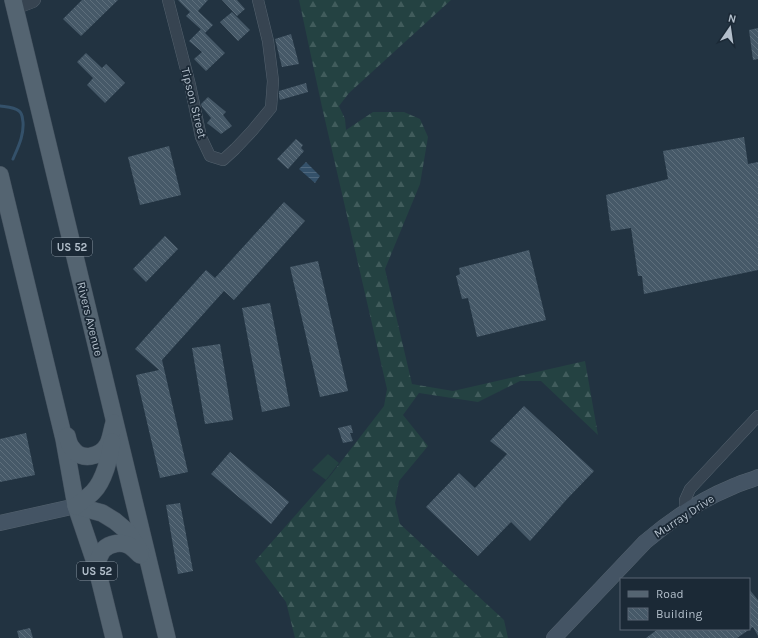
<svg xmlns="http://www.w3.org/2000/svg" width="758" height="638" viewBox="0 0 758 638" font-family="Karla,sans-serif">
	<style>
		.green { fill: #244242 }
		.forest { fill: url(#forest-firs) }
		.water { fill: url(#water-rules) }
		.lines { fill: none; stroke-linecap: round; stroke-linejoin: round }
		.stream { stroke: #34516a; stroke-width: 3 }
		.building { fill: url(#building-back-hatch) }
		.street-casing { stroke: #54626e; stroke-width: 12 }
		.secondary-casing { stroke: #54626e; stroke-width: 16 }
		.primary-casing { stroke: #43505d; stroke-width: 18 }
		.street { stroke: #374451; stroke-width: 11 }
		.secondary { stroke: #445464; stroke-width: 15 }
		.primary { stroke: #546471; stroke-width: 17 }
		.labels { text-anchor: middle; stroke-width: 3.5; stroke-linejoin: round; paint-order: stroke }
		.shield { fill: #1b2936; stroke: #85929e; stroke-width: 1 }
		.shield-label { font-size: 11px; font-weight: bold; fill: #b3bfcb }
		.street-label { font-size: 12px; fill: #b3bfcb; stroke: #1b2936 }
	</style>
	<defs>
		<pattern id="forest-firs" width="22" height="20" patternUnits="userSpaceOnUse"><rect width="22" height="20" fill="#244242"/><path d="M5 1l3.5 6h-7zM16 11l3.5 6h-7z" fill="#415c5c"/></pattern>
		<pattern id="water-rules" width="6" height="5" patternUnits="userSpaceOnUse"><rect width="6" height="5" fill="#34516a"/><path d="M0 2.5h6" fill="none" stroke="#4f687e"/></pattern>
		<pattern id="building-back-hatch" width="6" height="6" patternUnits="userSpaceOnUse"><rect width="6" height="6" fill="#465968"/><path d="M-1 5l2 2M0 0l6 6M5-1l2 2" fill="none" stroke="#5e6f7c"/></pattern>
	</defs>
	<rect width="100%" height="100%" fill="#223341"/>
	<!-- green -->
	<path class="green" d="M 328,454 L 339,463 L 326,480 L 312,470 Z"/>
	<!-- forest -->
	<path class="forest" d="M 299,0 L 451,0 L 349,93 L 339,106 L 345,119 L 346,130 L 373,112 L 404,112 L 420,119 L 428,137 L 420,184 L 385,269 L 412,384 L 453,391 L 585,361 L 598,435 L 541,381 L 520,381 L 478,402 L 419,393 L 403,415 L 428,446 L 399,481 L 395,503 L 400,524 L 504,620 L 508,638 L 295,638 L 286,602 L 255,561 L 330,476 L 384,406 L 387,389 L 322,107 Z"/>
	<!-- water -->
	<path class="water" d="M 306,162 L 320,176 L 315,183 L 299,169 Z"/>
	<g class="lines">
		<!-- stream -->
		<path class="stream" d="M 0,106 C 6,107 14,107 19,111 C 23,114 22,118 23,122 C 24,136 18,147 13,159"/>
	</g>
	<!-- building -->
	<g class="building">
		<path d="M 82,0 L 118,0 L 81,36 L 63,19 Z"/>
		<path d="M 178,0 L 208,0 L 198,11 L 213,25 L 205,33 L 186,16 L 190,12 Z"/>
		<path d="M 222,0 L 237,0 L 245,9 L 237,16 Z"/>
		<path d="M 232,12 L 250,30 L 238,41 L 220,22 Z"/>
		<path d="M 758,28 L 758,59 L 753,60 L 749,30 Z"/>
		<path d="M 201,29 L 225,53 L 206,71 L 194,59 L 202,52 L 189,41 Z"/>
		<path d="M 291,34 L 299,64 L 282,67 L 275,39 Z"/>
		<path d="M 86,53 L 102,68 L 106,64 L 125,83 L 105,103 L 87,85 L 93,78 L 77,62 Z"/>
		<path d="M 306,83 L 308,92 L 280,100 L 279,97 L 279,91 Z"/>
		<path d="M 208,97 L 226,112 L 223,115 L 232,126 L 221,134 L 207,123 L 211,118 L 202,107 L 201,104 Z"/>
		<path d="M 744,137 L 748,164 L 758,162 L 758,270 L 644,294 L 642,276 L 638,276 L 631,228 L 611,231 L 606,195 L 668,179 L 663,151 Z"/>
		<path d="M 296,139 L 303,145 L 301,148 L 304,151 L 288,169 L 277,159 Z"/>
		<path d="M 169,146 L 181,195 L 140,205 L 128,157 Z"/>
		<path d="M 284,202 L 305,221 L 234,300 L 224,291 L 162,360 L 188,472 L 160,478 L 136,375 L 159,370 L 135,349 L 206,270 L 215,278 Z"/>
		<path d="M 165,236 L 178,249 L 146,282 L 133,269 Z"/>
		<path d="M 529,250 L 546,320 L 477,337 L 468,298 L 462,299 L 456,276 L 460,274 L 459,268 Z"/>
		<path d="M 318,261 L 348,391 L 320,397 L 290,267 Z"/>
		<path d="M 270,303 L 290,406 L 262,412 L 242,308 Z"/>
		<path d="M 220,344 L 233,420 L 205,424 L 192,348 Z"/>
		<path d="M 524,406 L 594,471 L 568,498 L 530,541 L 511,522 L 478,556 L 426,507 L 459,473 L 475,488 L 507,454 L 490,441 Z"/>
		<path d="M 351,425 L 353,433 L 350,433 L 353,441 L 343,443 L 338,428 Z"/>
		<path d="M 26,433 L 35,475 L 0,482 L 0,439 Z"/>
		<path d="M 230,452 L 289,502 L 271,524 L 211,474 Z"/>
		<path d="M 180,503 L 193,571 L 178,574 L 166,505 Z"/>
		<path d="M 749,589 L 758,600 L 758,636 L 753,627 L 737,638 L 646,638 L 658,629 L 749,629 Z"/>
		<path d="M 30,628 L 33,638 L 19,638 L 17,631 Z"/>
	</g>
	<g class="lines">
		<defs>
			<g id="street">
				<path d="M 168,0 L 190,85 L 201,137 L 210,156 L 223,160 L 235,149 L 252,131 L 271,108 L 273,81 L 268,41 L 258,0"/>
				<path d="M 15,9 L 33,2 L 35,0"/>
				<path d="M 686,511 L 685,500 L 690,489 L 758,416"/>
			</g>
			<g id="secondary">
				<path d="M 0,523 L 76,506"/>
				<path d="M 554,638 L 645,542 C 671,520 700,500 732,487 C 740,483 749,481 758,477"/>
			</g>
			<g id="primary">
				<path d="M 13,0 L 167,638"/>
				<path d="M 0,175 L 64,439 L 76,506 L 96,565 L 114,638"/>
				<path d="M 67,436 C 68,440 69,445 72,448 C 81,462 101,457 108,444 C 111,438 112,429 114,423"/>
				<path d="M 76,506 L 102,513 L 115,521 L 128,532 L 142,554"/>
				<path d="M 76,506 C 82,501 88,497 93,492 C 104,481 110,457 112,442"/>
				<path d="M 96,565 C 98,560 100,554 103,550 C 110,543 122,541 130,546 C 134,549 137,552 140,555"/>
			</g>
		</defs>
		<!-- street casing -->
		<use href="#street" class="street-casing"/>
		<!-- secondary casing -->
		<use href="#secondary" class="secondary-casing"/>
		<!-- primary casing -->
		<use href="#primary" class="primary-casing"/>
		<!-- street -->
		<use href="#street" class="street"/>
		<!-- secondary -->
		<use href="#secondary" class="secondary"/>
		<!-- primary -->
		<use href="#primary" class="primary"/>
	</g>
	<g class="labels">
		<!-- shield labels -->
		<g class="shield">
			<rect x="52" y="238" width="40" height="18" rx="3"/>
			<rect x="77" y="562" width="40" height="18" rx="3"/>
		</g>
		<g class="shield-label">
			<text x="72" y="251">US 52</text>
			<text x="97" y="575">US 52</text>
		</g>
		<!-- street labels -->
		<g class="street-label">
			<text transform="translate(194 103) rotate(76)" y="4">Tipson Street</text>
			<text transform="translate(90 319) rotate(76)" y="4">Rivers Avenue</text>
			<text transform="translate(684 516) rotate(-33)" y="4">Murray Drive</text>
		</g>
	</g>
	<!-- legend -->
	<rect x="620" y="578" width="130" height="52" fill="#1b2936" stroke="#586572"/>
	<rect x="628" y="591" width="20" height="6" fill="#546471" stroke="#586572"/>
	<text x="656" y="598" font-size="12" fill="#b3bfcb">Road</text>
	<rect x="628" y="608" width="20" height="12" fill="url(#building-back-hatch)" stroke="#586572"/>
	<text x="656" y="618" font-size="12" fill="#b3bfcb">Building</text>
	<!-- north arrow -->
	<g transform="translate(730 28) rotate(13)" stroke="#1b2936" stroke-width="3" paint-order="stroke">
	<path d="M0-3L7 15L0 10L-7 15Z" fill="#b3bfcb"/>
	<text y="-6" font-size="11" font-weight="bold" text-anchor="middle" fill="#b3bfcb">N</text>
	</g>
</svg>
